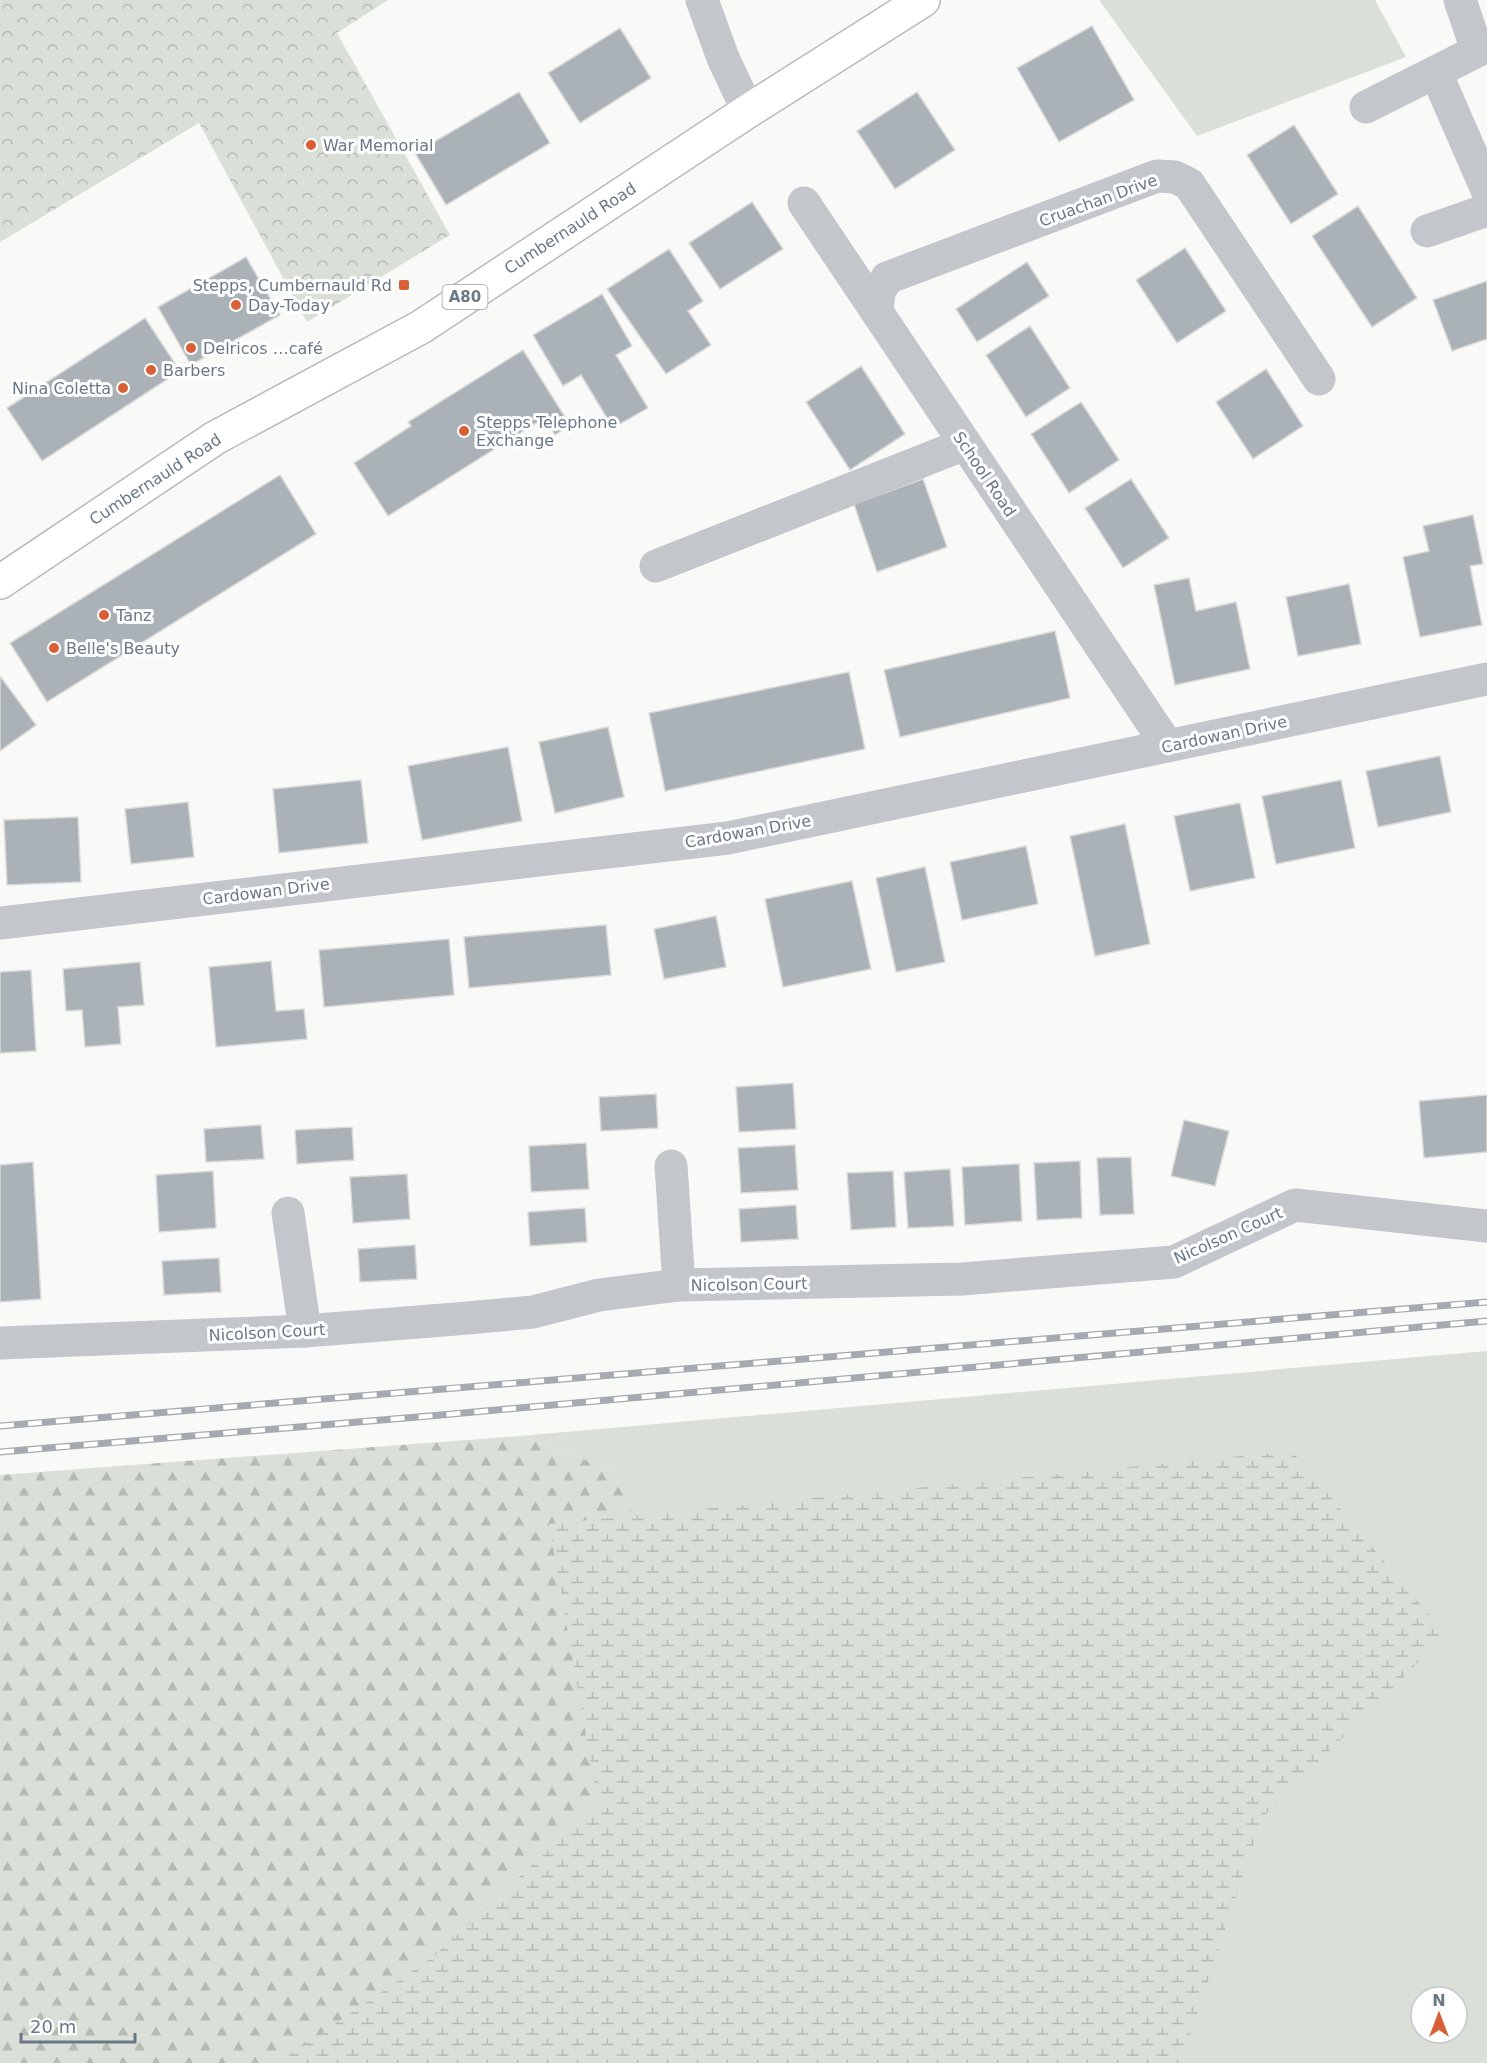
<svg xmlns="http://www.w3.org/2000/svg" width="1487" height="2063" viewBox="0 0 1487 2063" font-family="'DejaVu Sans',sans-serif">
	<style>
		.green { fill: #dadfd8; fill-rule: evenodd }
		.forest { fill: url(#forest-firs) }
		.wetland { fill: url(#wetland-marsh) }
		.park { fill: url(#park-crowns) }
		.building { fill: #aab1b7; stroke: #dadbd9; stroke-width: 1.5 }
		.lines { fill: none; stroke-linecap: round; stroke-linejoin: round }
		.major-casing { stroke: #b6babe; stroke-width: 36 }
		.minor { stroke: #c3c6ca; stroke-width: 33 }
		.major { stroke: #fff; stroke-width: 33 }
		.rail-casing { stroke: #a4aaaf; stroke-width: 7 }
		.rail { stroke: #fff; stroke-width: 4.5; stroke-dasharray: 14; stroke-linecap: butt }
		.poi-dot { fill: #d96036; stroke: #fff; stroke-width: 2 }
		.labels { text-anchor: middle; stroke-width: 6; stroke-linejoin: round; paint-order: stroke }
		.shield { fill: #fff; stroke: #97a0aa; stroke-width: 1.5 }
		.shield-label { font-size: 15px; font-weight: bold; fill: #6a7886 }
		.poi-label { font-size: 16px; fill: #6a7886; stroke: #fff; text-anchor: start }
		.street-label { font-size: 16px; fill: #6a7886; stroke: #fff }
	</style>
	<defs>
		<pattern id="forest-firs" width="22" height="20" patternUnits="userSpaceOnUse" patternTransform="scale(1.5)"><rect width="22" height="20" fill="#dadfd8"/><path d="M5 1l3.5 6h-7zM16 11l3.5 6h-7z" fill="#b5bab5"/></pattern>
		<pattern id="wetland-marsh" width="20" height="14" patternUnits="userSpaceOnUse" patternTransform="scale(1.5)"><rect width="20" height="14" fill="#dadfd8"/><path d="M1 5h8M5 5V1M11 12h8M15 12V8" fill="none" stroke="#b5bab5"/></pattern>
		<pattern id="park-crowns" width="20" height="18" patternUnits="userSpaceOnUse" patternTransform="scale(1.5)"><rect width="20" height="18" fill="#dadfd8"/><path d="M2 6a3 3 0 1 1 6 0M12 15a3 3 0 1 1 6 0" fill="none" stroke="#b5bab5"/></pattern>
	</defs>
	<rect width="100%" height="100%" fill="#f9f9f7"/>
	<!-- green -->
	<g class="green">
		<path d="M 1099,0 L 1375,0 L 1406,57 L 1197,136 Z"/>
		<path d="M 1487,1351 L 1487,2063 L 541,2063 L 621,1473 L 520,1436 ZM 1421,1997 L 1457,1997 L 1457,2033 L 1421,2033 Z"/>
	</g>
	<!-- forest -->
	<path class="forest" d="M 520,1436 L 621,1473 L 694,1749 L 541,2063 L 0,2063 L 0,1475 Z"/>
	<!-- wetland -->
	<path class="wetland" d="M 1292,1451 L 1446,1635 L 1262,1818 L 1181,2063 L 278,2063 L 434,1956 L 598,1804 L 549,1524 Z"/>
	<!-- park -->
	<path class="park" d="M 0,0 L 388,0 L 337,33 L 450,235 L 307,322 L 199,123 L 0,242 Z"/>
	<!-- building -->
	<g class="building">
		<path d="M 1092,26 L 1134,100 L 1059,142 L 1017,68 Z"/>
		<path d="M 620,28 L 651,78 L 580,123 L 548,73 Z"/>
		<path d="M 519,92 L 550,143 L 446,205 L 415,153 Z"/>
		<path d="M 917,92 L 955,150 L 895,189 L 857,131 Z"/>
		<path d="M 1294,125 L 1338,194 L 1291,224 L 1247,155 Z"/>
		<path d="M 752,202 L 783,249 L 720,289 L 689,243 Z"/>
		<path d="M 1358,206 L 1417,298 L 1372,327 L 1312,236 Z"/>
		<path d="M 1185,248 L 1226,311 L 1177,343 L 1136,280 Z"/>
		<path d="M 669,249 L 703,301 L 688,311 L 711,345 L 666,374 L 607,289 Z"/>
		<path d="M 246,257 L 280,315 L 191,365 L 158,307 Z"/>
		<path d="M 1027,262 L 1049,296 L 977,342 L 956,309 Z"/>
		<path d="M 1487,281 L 1487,339 L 1452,351 L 1433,300 Z"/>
		<path d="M 602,294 L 632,346 L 616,355 L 648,408 L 613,428 L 581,375 L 563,386 L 533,335 Z"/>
		<path d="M 145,318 L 180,371 L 42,461 L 7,408 Z"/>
		<path d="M 1030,326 L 1070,388 L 1026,417 L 986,355 Z"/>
		<path d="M 523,350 L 570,425 L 555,435 L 544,418 L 388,516 L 354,463 L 411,426 L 408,422 Z"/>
		<path d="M 861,366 L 905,434 L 850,470 L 806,402 Z"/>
		<path d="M 1266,369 L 1303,426 L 1253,459 L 1216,402 Z"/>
		<path d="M 1081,402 L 1119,460 L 1069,493 L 1031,434 Z"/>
		<path d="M 280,475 L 316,534 L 47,702 L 10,643 Z"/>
		<path d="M 923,479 L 947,547 L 877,572 L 854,504 Z"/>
		<path d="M 1131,479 L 1169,538 L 1123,568 L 1085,508 Z"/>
		<path d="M 1473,515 L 1483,564 L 1470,566 L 1482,625 L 1420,637 L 1403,557 L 1429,551 L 1423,526 Z"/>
		<path d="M 1189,578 L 1196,611 L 1236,602 L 1250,669 L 1175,685 L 1154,585 Z"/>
		<path d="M 1349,584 L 1361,644 L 1298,656 L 1286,597 Z"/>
		<path d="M 1055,631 L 1070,698 L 900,737 L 884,670 Z"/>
		<path d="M 849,672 L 865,749 L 665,791 L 649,713 Z"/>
		<path d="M 0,676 L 36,725 L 0,751 Z"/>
		<path d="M 608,727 L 624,797 L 555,813 L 539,742 Z"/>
		<path d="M 508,747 L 522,821 L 422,840 L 408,766 Z"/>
		<path d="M 1440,756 L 1451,812 L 1378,827 L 1366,771 Z"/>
		<path d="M 361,780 L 368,843 L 279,853 L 273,789 Z"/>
		<path d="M 1341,780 L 1355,848 L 1276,864 L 1262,796 Z"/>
		<path d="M 188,802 L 194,857 L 131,864 L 125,809 Z"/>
		<path d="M 1240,803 L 1255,878 L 1190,891 L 1174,816 Z"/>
		<path d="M 78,817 L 81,882 L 7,885 L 4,820 Z"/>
		<path d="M 1125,824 L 1150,944 L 1095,956 L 1070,836 Z"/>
		<path d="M 1026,846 L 1038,904 L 962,920 L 950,862 Z"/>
		<path d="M 925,867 L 945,962 L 896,972 L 876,878 Z"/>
		<path d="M 852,881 L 871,969 L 783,987 L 765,899 Z"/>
		<path d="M 716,916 L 726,967 L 664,979 L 654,929 Z"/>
		<path d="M 606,925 L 611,975 L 469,988 L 464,937 Z"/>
		<path d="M 449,939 L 454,995 L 324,1007 L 319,950 Z"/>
		<path d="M 271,961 L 276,1011 L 304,1009 L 307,1039 L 216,1047 L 209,967 Z"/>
		<path d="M 140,962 L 144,1005 L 118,1007 L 121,1044 L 85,1047 L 82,1010 L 66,1011 L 63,969 Z"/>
		<path d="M 31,970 L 36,1051 L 0,1053 L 0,972 Z"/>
		<path d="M 793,1083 L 796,1129 L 739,1132 L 736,1087 Z"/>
		<path d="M 656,1094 L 658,1128 L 601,1131 L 599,1097 Z"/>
		<path d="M 1487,1095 L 1487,1152 L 1424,1158 L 1419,1101 Z"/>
		<path d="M 1184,1120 L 1229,1131 L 1215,1186 L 1171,1176 Z"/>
		<path d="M 261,1125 L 264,1159 L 206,1162 L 204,1129 Z"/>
		<path d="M 352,1127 L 354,1160 L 297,1164 L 295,1130 Z"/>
		<path d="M 586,1143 L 589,1189 L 531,1192 L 529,1146 Z"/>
		<path d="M 795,1145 L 798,1190 L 741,1193 L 738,1148 Z"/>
		<path d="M 1131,1157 L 1134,1214 L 1100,1215 L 1097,1158 Z"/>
		<path d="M 1080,1161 L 1082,1218 L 1037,1220 L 1034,1163 Z"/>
		<path d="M 33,1162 L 41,1299 L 0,1302 L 0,1165 Z"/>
		<path d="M 1019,1164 L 1022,1221 L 965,1225 L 962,1167 Z"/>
		<path d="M 950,1169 L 954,1226 L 908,1228 L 904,1172 Z"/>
		<path d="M 213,1171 L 216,1228 L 159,1232 L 156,1175 Z"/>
		<path d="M 893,1171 L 896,1227 L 851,1230 L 847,1173 Z"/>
		<path d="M 407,1174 L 410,1219 L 353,1223 L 350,1177 Z"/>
		<path d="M 796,1205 L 798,1239 L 741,1242 L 739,1209 Z"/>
		<path d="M 585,1208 L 587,1242 L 530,1246 L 528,1212 Z"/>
		<path d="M 415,1245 L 417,1279 L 360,1282 L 358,1249 Z"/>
		<path d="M 219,1258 L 221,1292 L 164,1295 L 162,1261 Z"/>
	</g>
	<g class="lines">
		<defs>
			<path id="major" d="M 0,582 L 215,438 L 421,327 L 748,111 L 923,0"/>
		</defs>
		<!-- major casing -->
		<use href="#major" class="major-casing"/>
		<!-- minor -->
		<g class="minor">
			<path d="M 702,0 L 723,58 L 748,111"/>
			<path d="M 1460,0 L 1477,50"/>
			<path d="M 1436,73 L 1487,190"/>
			<path d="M 1366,107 L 1487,46"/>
			<path d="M 804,203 L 1167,745"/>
			<path d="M 1427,231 L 1487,210"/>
			<path d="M 877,310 L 879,292 L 887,278 L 1157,176 L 1175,177 L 1189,184 L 1319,379"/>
			<path d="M 656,566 L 965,444"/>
			<path d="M 0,923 L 728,838 L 1487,679"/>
			<path d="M 671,1166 L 679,1285"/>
			<path d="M 288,1213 L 305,1331"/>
			<path d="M 0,1343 L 305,1331 L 456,1319 L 533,1312 L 599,1295 L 679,1285 L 962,1279 L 1174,1262 L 1295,1205 L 1487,1226"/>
		</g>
		<!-- major -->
		<use href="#major" class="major"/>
		<defs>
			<g id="rail">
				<path d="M 0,1426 L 1487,1302"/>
				<path d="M 0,1452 L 441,1415 L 1487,1321"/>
			</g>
		</defs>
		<!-- rail casing -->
		<use href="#rail" class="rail-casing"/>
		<!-- rail -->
		<use href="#rail" class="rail"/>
	</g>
	<!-- markers -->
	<g class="poi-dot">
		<circle cx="311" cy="145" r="6"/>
		<rect x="398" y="279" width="12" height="12" rx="3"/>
		<circle cx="236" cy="305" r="6"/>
		<circle cx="191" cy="348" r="6"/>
		<circle cx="151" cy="370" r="6"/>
		<circle cx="123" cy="388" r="6"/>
		<circle cx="464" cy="431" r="6"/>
		<circle cx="104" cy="615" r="6"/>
		<circle cx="54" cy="648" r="6"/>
	</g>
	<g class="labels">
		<!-- shield labels -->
		<rect class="shield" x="442.5" y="285" width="45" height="24" rx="4.5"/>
		<g class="shield-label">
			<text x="465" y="302">A80</text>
		</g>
		<!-- poi labels -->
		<g class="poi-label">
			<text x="323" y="151">War Memorial</text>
			<text x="392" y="291" text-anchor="end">Stepps, Cumbernauld Rd</text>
			<text x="248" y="311">Day-Today</text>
			<text x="203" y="354">Delricos …café</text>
			<text x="163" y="376">Barbers</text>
			<text x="111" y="394" text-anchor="end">Nina Coletta</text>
			<text x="476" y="428">Stepps Telephone<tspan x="476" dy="18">Exchange</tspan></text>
			<text x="116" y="621">Tanz</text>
			<text x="66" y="654">Belle's Beauty</text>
		</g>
		<!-- street labels -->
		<g class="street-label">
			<text transform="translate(1098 200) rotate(-20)" y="6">Cruachan Drive</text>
			<text transform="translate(570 228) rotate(-33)" y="6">Cumbernauld Road</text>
			<text transform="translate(985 474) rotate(56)" y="6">School Road</text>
			<text transform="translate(155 479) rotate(-33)" y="6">Cumbernauld Road</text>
			<text transform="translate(1224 734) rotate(-12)" y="6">Cardowan Drive</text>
			<text transform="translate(748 831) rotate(-10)" y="6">Cardowan Drive</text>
			<text transform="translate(266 891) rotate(-7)" y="6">Cardowan Drive</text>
			<text transform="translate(1228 1235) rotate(-24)" y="6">Nicolson Court</text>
			<text transform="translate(749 1284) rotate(-1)" y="6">Nicolson Court</text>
			<text transform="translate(267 1332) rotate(-3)" y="6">Nicolson Court</text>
		</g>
	</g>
	<!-- north arrow -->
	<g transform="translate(1439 2015)"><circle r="28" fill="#ffffff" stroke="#c3c9cf" stroke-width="1.5"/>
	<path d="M0-4.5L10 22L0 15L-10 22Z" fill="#d96036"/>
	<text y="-9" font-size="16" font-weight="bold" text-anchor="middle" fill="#6a7886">N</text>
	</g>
	<!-- scale -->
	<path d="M21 2033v9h114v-9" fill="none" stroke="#6a7886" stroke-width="3"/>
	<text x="30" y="2033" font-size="18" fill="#6a7886" stroke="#ffffff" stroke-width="4.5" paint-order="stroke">20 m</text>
</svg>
